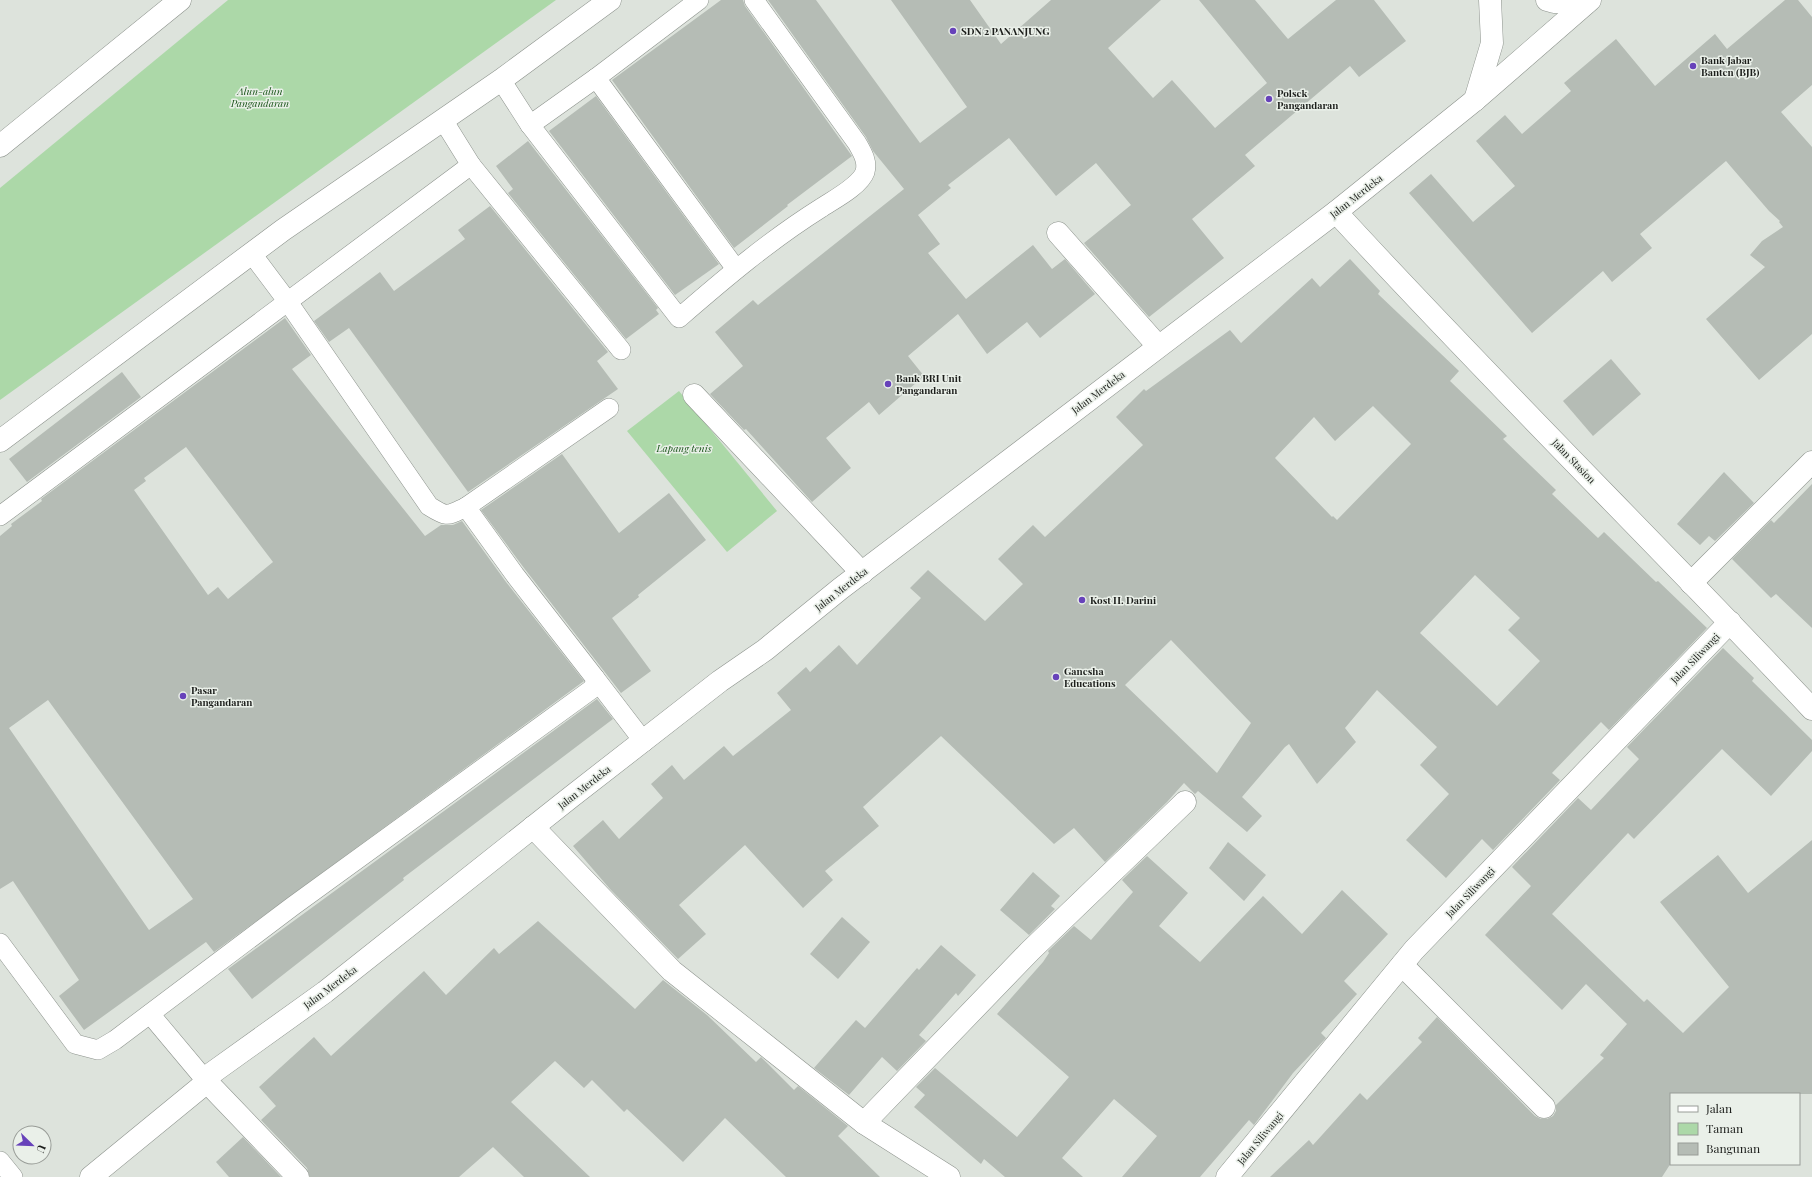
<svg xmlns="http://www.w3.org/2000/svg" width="1812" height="1177" viewBox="0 0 1812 1177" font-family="'Playfair Display',serif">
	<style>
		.green { fill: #acd8a8 }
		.building { fill: #b5bcb5; fill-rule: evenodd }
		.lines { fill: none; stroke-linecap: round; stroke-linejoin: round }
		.service-casing { stroke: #8d938d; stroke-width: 20 }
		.minor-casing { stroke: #8d938d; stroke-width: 23 }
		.trunk-casing { stroke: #8d938d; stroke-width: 23 }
		.service { stroke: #fff; stroke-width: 19 }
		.minor { stroke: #fff; stroke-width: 22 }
		.trunk { stroke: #fff; stroke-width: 22 }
		.poi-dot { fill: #6742ba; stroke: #eaf0e9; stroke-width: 1.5 }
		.labels { text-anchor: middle; stroke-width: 3; stroke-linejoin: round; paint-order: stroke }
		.poi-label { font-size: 10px; font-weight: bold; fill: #1c1e1b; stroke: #eaf0e9; text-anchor: start }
		.park-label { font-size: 10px; font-style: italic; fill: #195419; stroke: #eaf0e9 }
		.street-label { font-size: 10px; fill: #1c1e1b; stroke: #eaf0e9 }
	</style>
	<rect width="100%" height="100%" fill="#dde3dc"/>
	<!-- green -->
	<g class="green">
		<path d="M 228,0 L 556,0 L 0,400 L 0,188 Z"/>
		<path d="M 679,391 L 777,511 L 727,552 L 627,431 Z"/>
	</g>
	<!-- building -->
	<g class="building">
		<path d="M 721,0 L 743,0 L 745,6 L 852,156 L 787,205 L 788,206 L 734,248 L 612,80 Z"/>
		<path d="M 768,0 L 816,0 L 920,143 L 967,107 L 891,0 L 970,0 L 1001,44 L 1051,0 L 1161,0 L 1108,48 L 1153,98 L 1172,80 L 1215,128 L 1267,83 L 1199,0 L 1255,0 L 1288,39 L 1336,0 L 1374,0 L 1406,41 L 1359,77 L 1350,66 L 1245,155 L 1255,166 L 1192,219 L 1224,258 L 1149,317 L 1084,243 L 1131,205 L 1096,163 L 1056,196 L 1009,138 L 948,185 L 951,188 L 918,215 L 940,244 L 928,253 L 966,299 L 1033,245 L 1052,269 L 1065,259 L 1095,294 L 1040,338 L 1027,322 L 987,354 L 958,314 L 908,356 L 924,376 L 879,415 L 869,402 L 826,438 L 851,468 L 812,502 L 746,429 L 744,430 L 710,394 L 743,366 L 715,332 L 753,300 L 758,305 L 904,189 L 873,151 L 866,137 Z"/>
		<path d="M 1785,0 L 1798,0 L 1812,17 L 1812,85 L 1781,112 L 1812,147 L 1812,334 L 1759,380 L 1706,319 L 1765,267 L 1750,255 L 1762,241 L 1783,227 L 1779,222 L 1780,221 L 1769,211 L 1726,161 L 1640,234 L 1652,248 L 1612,282 L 1603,271 L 1532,333 L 1409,193 L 1431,174 L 1473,222 L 1515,186 L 1476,141 L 1505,115 L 1522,134 L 1571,91 L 1564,83 L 1616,39 L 1655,86 L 1715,34 L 1727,49 Z"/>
		<path d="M 596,96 L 719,264 L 675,295 L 549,131 Z"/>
		<path d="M 528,141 L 658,308 L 656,310 L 659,314 L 626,339 L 508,193 L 513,189 L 496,166 Z"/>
		<path d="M 490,206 L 608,352 L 597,361 L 618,389 L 468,492 L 349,328 L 329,342 L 314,321 L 380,272 L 394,291 L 465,239 L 458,230 Z"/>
		<path d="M 1350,259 L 1380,291 L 1378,294 L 1459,371 L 1450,381 L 1507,436 L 1503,439 L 1556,490 L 1552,494 L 1598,538 L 1604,532 L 1656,582 L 1658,581 L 1707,628 L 1609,730 L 1601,722 L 1552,773 L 1560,780 L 1493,850 L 1482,839 L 1446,878 L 1406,840 L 1449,794 L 1420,765 L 1437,747 L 1377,690 L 1345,728 L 1356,742 L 1317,784 L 1289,744 L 1285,747 L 1242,797 L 1262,816 L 1247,832 L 1198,791 L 1195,794 L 1184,783 L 1167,802 L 1105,862 L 1074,828 L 1054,844 L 941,736 L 863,807 L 879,826 L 825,871 L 833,880 L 803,908 L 745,845 L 679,905 L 706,934 L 678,959 L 610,889 L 573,846 L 603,820 L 619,839 L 663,798 L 651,784 L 672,765 L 684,780 L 724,746 L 733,756 L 791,710 L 777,693 L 806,667 L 810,672 L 839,645 L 857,665 L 921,598 L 910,588 L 928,570 L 985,621 L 1023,584 L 998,559 L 1033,525 L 1045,537 L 1143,445 L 1116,417 L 1144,389 L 1146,391 L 1230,330 L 1241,343 L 1312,278 L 1320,287 ZM 1373,406 L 1411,444 L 1337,520 L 1333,516 L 1332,517 L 1275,458 L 1314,417 L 1335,441 ZM 1475,575 L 1520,618 L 1508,630 L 1540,661 L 1497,706 L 1420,633 ZM 1171,640 L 1251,723 L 1217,773 L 1125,685 Z"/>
		<path d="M 285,318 L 311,355 L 292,369 L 425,536 L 441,525 L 453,525 L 462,521 L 506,582 L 584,681 L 214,952 L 206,942 L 84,1030 L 59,996 L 79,980 L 13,881 L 0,889 L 0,536 L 12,526 L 11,524 L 42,501 L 41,499 ZM 186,447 L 273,562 L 228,599 L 218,587 L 208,595 L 134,490 L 146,481 L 144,478 ZM 48,700 L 193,899 L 149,930 L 9,728 Z"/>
		<path d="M 1611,359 L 1641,394 L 1593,436 L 1563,401 Z"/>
		<path d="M 122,372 L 141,397 L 27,482 L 9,459 Z"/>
		<path d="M 562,454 L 619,533 L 669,493 L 706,540 L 638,595 L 639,597 L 612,618 L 651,671 L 621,693 L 524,568 L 481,510 Z"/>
		<path d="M 1724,472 L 1754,503 L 1715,541 L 1709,536 L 1700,545 L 1677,524 Z"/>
		<path d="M 1812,484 L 1812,628 L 1776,594 L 1771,598 L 1732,559 L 1771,520 L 1774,523 Z"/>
		<path d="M 1723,648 L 1754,678 L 1752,681 L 1812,740 L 1812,751 L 1771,796 L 1722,749 L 1634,839 L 1628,833 L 1552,914 L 1644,1002 L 1647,999 L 1683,1033 L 1729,987 L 1660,902 L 1718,855 L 1748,893 L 1812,840 L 1812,1094 L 1671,1094 L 1671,1163 L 1662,1177 L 1270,1177 L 1309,1140 L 1313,1145 L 1360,1093 L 1367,1100 L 1422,1042 L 1418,1038 L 1437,1017 L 1535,1116 L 1541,1119 L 1547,1119 L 1553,1116 L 1556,1111 L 1556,1105 L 1604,1058 L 1600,1055 L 1627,1024 L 1586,984 L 1562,1010 L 1485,935 L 1531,886 L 1512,867 L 1578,798 L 1591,810 L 1639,759 L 1627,747 Z"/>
		<path d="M 597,699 L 613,719 L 403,878 L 404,880 L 252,999 L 228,969 Z"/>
		<path d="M 1228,842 L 1266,875 L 1244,901 L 1209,868 Z"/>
		<path d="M 1147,856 L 1188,893 L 1159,926 L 1200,962 L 1263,896 L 1302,934 L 1342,890 L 1388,934 L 1344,981 L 1357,994 L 1321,1033 L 1326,1038 L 1293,1073 L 1254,1125 L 1249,1120 L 1200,1177 L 1122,1177 L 1157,1136 L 1114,1099 L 1062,1158 L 1083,1177 L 1005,1177 L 984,1159 L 981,1164 L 914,1107 L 925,1095 L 916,1087 L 935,1068 L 1017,1137 L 1069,1077 L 997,1014 L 1043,962 L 1049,953 L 1048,951 L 1074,926 L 1091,940 L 1133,892 L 1122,880 Z"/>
		<path d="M 1033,872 L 1060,896 L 1051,906 L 1055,909 L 1029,935 L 1000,910 Z"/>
		<path d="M 842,917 L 870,942 L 838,979 L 810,954 Z"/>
		<path d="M 538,921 L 635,1009 L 663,980 L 707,1015 L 756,1062 L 761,1057 L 794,1090 L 798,1086 L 848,1126 L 838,1136 L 880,1177 L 786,1177 L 725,1118 L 683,1162 L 627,1109 L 624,1112 L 592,1080 L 584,1088 L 555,1061 L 511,1102 L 590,1177 L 524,1177 L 493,1147 L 459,1177 L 310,1177 L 307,1168 L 261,1120 L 276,1106 L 259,1087 L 314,1037 L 331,1056 L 424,971 L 446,995 L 494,948 L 499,954 Z"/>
		<path d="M 941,945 L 976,975 L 958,996 L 956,993 L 919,1035 L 926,1041 L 897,1071 L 882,1057 L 849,1095 L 814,1068 L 856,1020 L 865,1028 L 917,968 L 919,970 Z"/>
		<path d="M 243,1137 L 281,1177 L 229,1177 L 216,1162 Z"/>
	</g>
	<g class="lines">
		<defs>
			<g id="service">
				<path d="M 699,0 L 596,78 L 736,269"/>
				<path d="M 596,78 L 530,125 L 679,318 C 724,279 770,240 821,208 C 833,200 860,186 865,172 C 868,161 862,152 857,143 L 754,0"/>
				<path d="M 501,80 L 530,125"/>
				<path d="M 443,120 L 471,165 L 621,350"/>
				<path d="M 466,507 L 609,408"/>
				<path d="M 0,516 L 471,165"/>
				<path d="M 595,678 L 644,742"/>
				<path d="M 0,943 L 75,1044 L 98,1050 L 115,1040 L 293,906 L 592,689 L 595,683 L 595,678 L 515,575 L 466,507 C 447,516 448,518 429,506 L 288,302 L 252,254"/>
				<path d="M 150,1014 L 207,1082"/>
				<path d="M 0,1161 L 13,1177"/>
			</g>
			<g id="minor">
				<path d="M 1336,212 C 1491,381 1655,542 1812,709"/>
				<path d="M 1058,233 L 1158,346"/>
				<path d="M 694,395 L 862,573"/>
				<path d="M 0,441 L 283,230 L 501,80 L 610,0"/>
				<path d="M 1691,583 L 1812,462"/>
				<path d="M 533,827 L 672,971 L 864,1123 L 949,1177"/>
				<path d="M 1402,965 L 1544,1107"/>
				<path d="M 207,1082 L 298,1177"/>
				<path d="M 864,1123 L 1030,951 L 1185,802"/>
				<path d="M 1227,1177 L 1414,950 L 1730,622"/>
			</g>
			<g id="trunk">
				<path d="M 1547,0 L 1554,2 L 1586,3"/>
				<path d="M 1475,100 L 1492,43 L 1490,0"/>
				<path d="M 0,146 L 180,0"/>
				<path d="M 91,1177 L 207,1082 L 212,1073 L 325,992 L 571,797 L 720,681 L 765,650 L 840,589 L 1336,212 L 1475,100 L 1590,0"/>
			</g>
		</defs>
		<!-- service casing -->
		<use href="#service" class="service-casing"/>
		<!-- minor casing -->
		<use href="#minor" class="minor-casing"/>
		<!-- trunk casing -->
		<use href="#trunk" class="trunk-casing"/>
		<!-- service -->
		<use href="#service" class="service"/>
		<!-- minor -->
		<use href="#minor" class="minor"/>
		<!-- trunk -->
		<use href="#trunk" class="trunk"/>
	</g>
	<!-- markers -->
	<g class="poi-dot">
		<circle cx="953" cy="31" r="4"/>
		<circle cx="1693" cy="66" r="4"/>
		<circle cx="1269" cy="99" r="4"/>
		<circle cx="888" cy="384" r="4"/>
		<circle cx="1082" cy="600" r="4"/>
		<circle cx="1056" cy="677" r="4"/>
		<circle cx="183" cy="696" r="4"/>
	</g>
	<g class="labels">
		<!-- poi labels -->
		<g class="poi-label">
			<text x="961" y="35">SDN 2 PANANJUNG</text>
			<text x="1701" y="64">Bank Jabar<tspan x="1701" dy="12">Banten (BJB)</tspan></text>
			<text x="1277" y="97">Polsek<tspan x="1277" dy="12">Pangandaran</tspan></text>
			<text x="896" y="382">Bank BRI Unit<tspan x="896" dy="12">Pangandaran</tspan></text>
			<text x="1090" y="604">Kost H. Darini</text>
			<text x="1064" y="675">Ganesha<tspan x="1064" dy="12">Educations</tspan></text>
			<text x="191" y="694">Pasar<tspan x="191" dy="12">Pangandaran</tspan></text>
		</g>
		<!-- park labels -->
		<g class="park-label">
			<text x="260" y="95">Alun-alun<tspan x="260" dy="12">Pangandaran</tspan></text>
			<text x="684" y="452">Lapang tenis</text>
		</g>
		<!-- street labels -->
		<g class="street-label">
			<text transform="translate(1356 196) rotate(-38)" y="4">Jalan Merdeka</text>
			<text transform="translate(1098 392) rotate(-37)" y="4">Jalan Merdeka</text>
			<text transform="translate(1574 461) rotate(46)" y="4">Jalan Stasion</text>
			<text transform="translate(841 589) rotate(-38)" y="4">Jalan Merdeka</text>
			<text transform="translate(1695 658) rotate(-46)" y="4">Jalan Siliwangi</text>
			<text transform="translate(584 787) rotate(-38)" y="4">Jalan Merdeka</text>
			<text transform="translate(1470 892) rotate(-46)" y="4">Jalan Siliwangi</text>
			<text transform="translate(330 987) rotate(-37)" y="4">Jalan Merdeka</text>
			<text transform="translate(1260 1138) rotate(-50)" y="4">Jalan Siliwangi</text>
		</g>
	</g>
	<!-- legend -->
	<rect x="1670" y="1093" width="130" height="72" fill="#eaf0e9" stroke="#989c97"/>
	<rect x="1678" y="1106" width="20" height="6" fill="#ffffff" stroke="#989c97"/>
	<text x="1706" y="1113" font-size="12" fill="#1c1e1b">Jalan</text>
	<rect x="1678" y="1123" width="20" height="12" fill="#acd8a8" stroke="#989c97"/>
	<text x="1706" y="1133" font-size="12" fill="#1c1e1b">Taman</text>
	<rect x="1678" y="1143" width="20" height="12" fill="#b5bcb5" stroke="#989c97"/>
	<text x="1706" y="1153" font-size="12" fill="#1c1e1b">Bangunan</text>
	<!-- north arrow -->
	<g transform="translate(32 1145) rotate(113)"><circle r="19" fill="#eaf0e9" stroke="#989c97"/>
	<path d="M0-3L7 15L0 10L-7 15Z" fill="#6742ba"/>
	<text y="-6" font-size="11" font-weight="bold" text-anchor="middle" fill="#1c1e1b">U</text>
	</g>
</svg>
